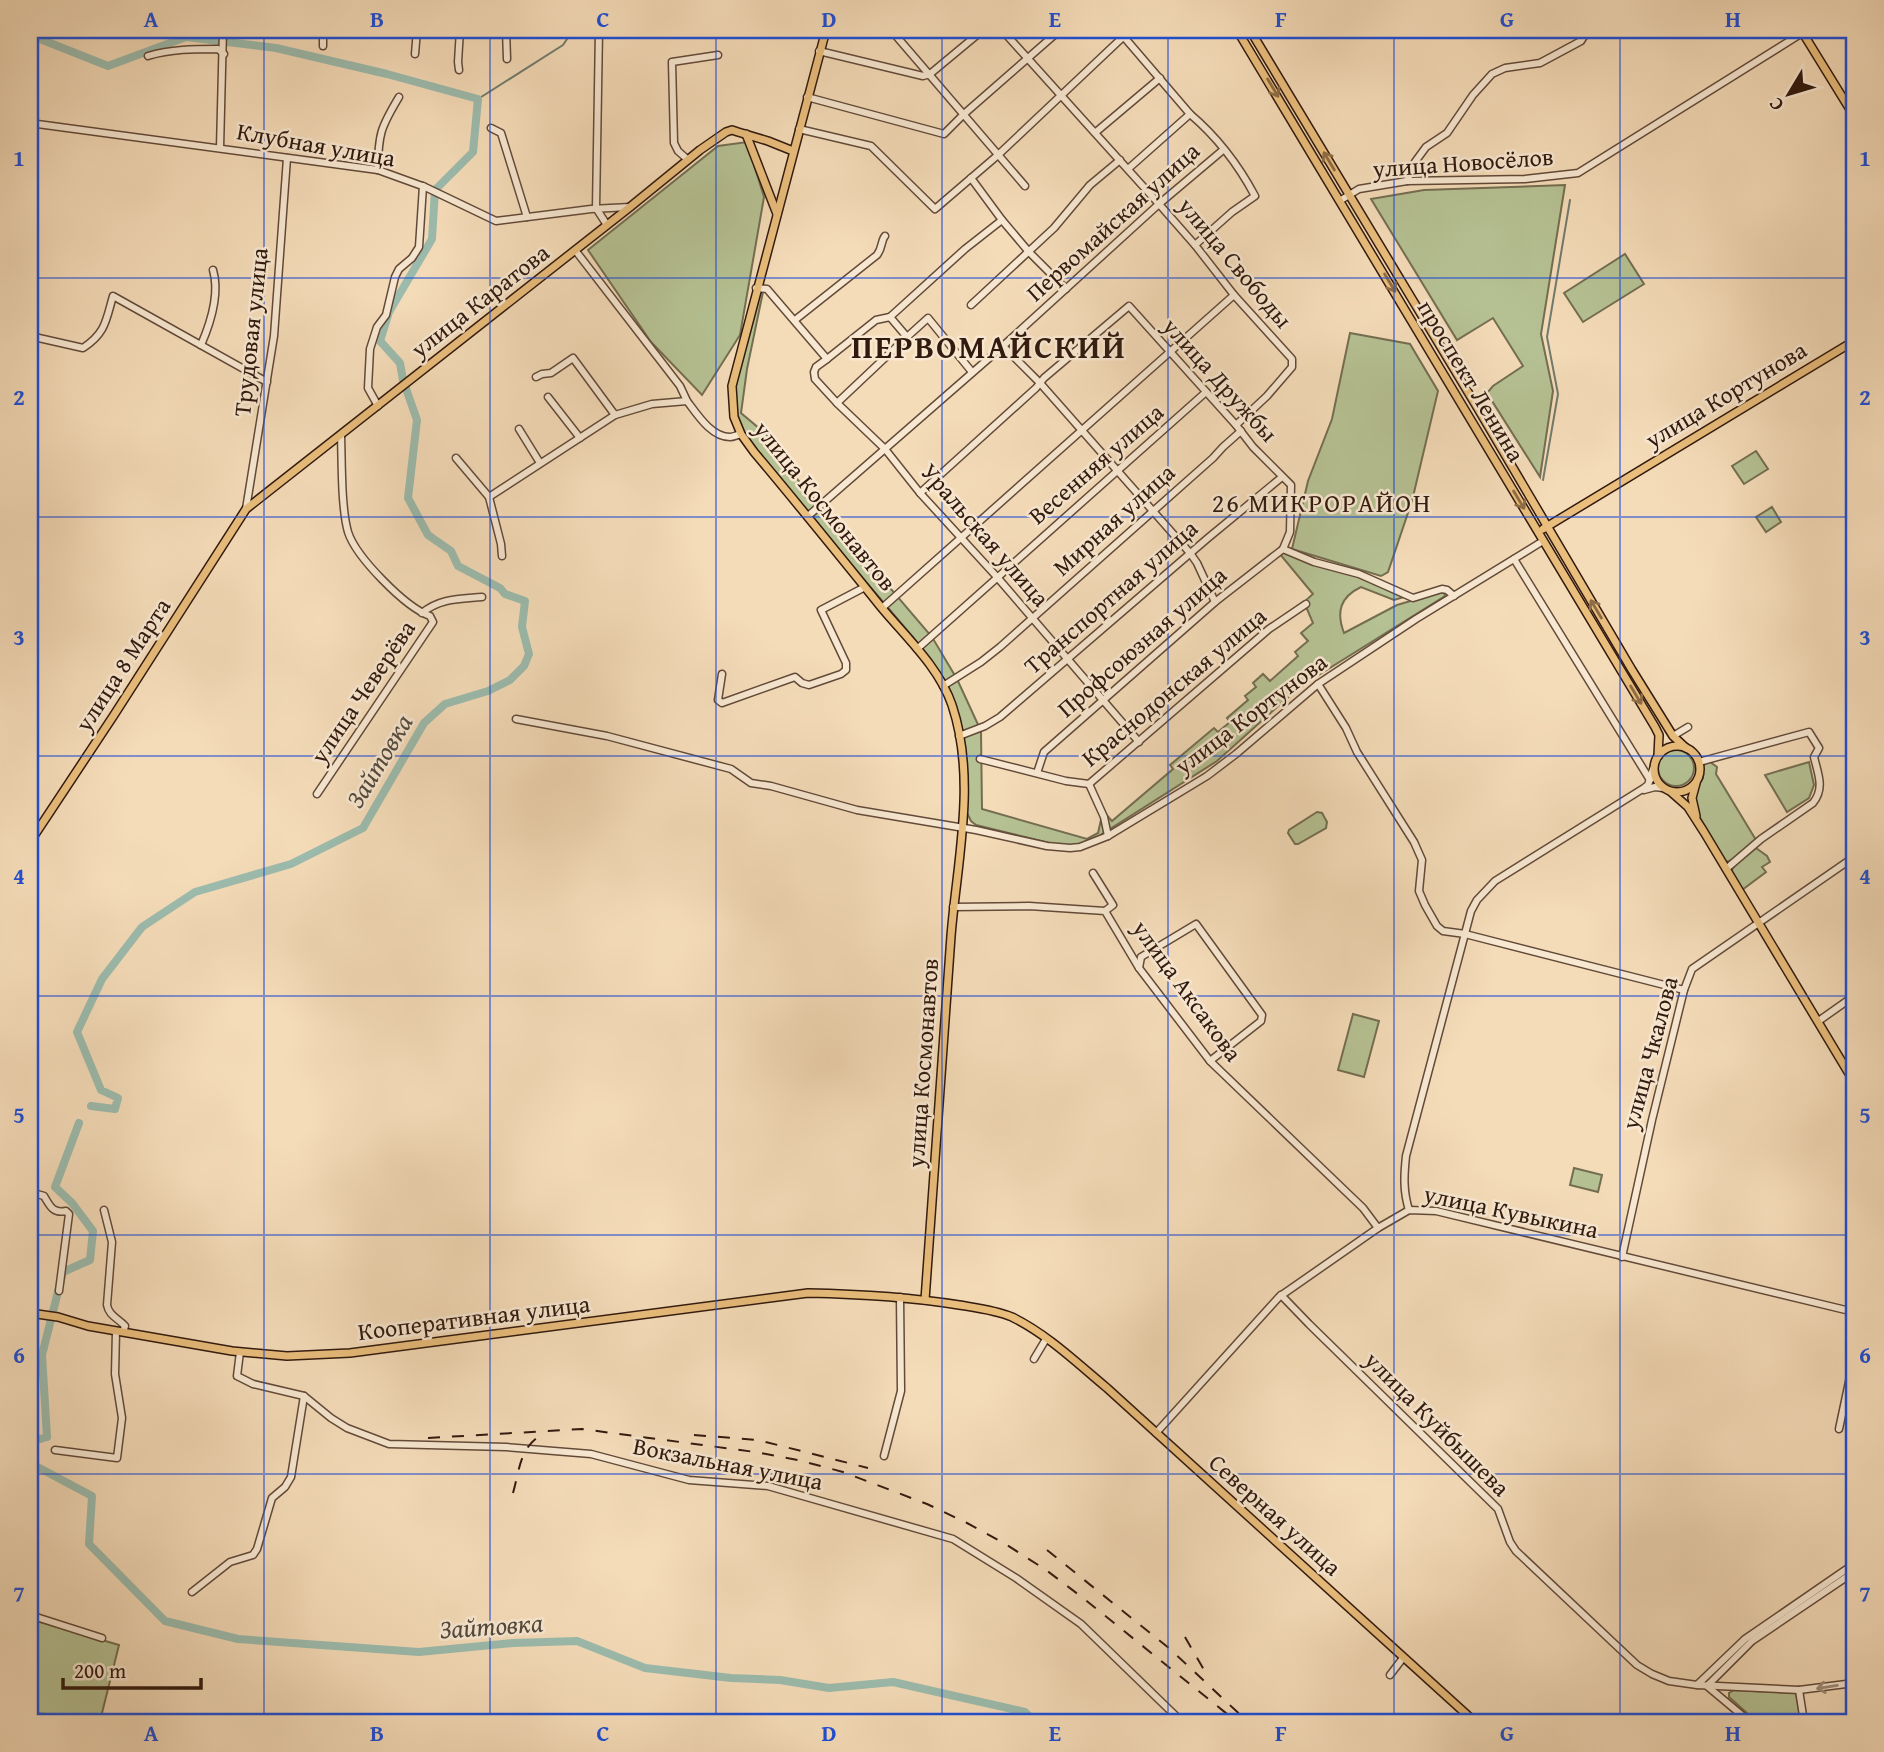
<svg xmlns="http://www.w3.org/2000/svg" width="1884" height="1752" viewBox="0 0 1884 1752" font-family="'Gentium Book Plus',serif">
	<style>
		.green { fill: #b6c294; stroke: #746e51; stroke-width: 2 }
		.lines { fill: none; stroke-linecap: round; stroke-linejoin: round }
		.stream { stroke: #717b6e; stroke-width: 2 }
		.river { stroke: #9cbcae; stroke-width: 8 }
		.minor-casing { stroke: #624a39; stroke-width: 9 }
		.major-casing { stroke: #31190e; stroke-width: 10 }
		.minor { stroke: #f8e8d2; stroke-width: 6 }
		.major { stroke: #eabe7c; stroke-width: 7 }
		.rail { stroke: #31190e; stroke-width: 2; stroke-dasharray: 12 12; stroke-linecap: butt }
		.oneway { stroke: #8e6c45 }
		.oneway2 { stroke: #9e8b7a }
		.grid { fill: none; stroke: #1d4ed8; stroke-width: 2; stroke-opacity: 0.55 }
		.labels { text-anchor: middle; stroke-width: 5; stroke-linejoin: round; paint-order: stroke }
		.street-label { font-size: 24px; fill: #31190e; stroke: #f8e8d2 }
		.neighbourhood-label { font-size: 26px; letter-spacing: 2px; fill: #31190e; stroke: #f8e8d2 }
		.water-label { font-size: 26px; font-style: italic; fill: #514a3e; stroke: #f8e8d2 }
		.district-label { font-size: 32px; font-weight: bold; letter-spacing: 2px; fill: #31190e; stroke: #f8e8d2 }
		.neatline { fill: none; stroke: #1d4ed8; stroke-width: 2.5 }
		.grid-label { font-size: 23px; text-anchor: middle; font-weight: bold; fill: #1d4ed8 }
	</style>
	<rect width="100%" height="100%" fill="#f5dcb9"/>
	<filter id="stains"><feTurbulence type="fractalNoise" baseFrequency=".00286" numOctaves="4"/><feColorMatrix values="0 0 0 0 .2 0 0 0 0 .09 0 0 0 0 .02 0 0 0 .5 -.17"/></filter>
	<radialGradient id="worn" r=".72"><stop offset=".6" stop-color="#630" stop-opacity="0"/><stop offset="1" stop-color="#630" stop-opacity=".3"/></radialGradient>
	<!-- green -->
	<g class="green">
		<path d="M 747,142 L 764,197 L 740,335 L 702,395 L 651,342 L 588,250 L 718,146 Z"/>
		<path d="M 1565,185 L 1541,334 L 1553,391 L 1540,477 L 1487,393 L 1493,386 L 1523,366 L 1493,318 L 1457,340 L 1371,199 L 1424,190 Z"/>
		<path d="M 1625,254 L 1644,284 L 1583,322 L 1564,293 Z"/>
		<path d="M 761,289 L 763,292 L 747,369 L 741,413 L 773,440 L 768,445 L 932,637 L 957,679 L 981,731 L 982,809 L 1087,839 L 1098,833 L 1103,811 L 1112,821 L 1173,769 L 1170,765 L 1214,728 L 1218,732 L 1230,722 L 1227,718 L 1248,700 L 1245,696 L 1256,687 L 1253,683 L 1263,674 L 1270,681 L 1298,656 L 1295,652 L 1308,641 L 1301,633 L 1313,623 L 1304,602 L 1313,594 L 1279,553 L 1282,551 L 1312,564 L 1358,576 L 1404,597 L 1394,600 L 1361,587 C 1340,597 1336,612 1344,633 L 1397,605 L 1441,592 L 1444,593 L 1445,596 L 1309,681 L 1286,699 L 1217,761 L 1091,841 L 1081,844 L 1062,846 L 976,825 L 971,821 L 966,811 L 963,751 L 939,673 L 913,637 L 771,470 L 742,431 L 737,419 L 735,393 L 737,379 Z"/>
		<path d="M 1350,333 L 1410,344 L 1438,391 L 1412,501 L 1388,572 L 1381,576 L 1292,549 L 1308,481 L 1332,419 Z"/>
		<path d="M 1756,451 L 1768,469 L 1744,484 L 1732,466 Z"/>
		<path d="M 1772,507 L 1781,522 L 1766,532 L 1756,517 Z"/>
		<circle cx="1676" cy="768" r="18"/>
		<path d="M 1710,762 L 1717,767 L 1716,774 L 1756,840 L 1732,860 L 1726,862 L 1697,813 L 1694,801 L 1696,789 L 1703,778 L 1703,765 Z"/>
		<path d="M 1809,762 L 1814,785 L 1809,798 L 1787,812 L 1765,775 Z"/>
		<path d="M 1317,812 L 1322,813 L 1327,822 L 1326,828 L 1298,844 L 1295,844 L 1288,833 L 1289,830 Z"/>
		<path d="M 1756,848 L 1767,856 L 1770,862 L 1762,867 L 1766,872 L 1742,890 L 1731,871 L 1736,864 Z"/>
		<path d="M 1353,1014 L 1379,1021 L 1364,1077 L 1338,1070 Z"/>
		<path d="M 1574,1168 L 1602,1175 L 1598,1192 L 1570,1185 Z"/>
		<path d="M 30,1619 L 119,1645 L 101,1717 L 30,1713 Z"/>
		<path d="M 1734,1690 L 1796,1693 L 1801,1722 L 1757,1722 L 1729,1697 L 1729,1693 Z"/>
	</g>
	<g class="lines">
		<!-- stream -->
		<g class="stream">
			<path d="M 478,99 L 563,45 L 573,30"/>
			<path d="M 1543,480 L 1558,394 L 1547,337 L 1570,200"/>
		</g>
		<!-- river -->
		<g class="river">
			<path d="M 30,35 L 108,66 L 186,37 L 276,48 L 387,74 L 478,99 L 473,152 L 435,190 L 432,239 L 389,312 L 380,341 L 400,363 L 403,380 L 417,420 L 408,498 L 428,535 L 451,551 L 458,566 L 500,588 L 505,594 L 525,601 L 522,627 L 529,654 L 524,666 L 510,680 L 488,691 L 445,704 L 424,723 L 363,828 L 291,864 L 195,892 L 142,927 L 102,979 L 77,1032 L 101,1090 L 118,1098 L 115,1109 L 91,1106"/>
			<path d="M 30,1442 L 47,1437 L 42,1355 L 63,1272 L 90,1260 L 93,1231 L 72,1203 L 55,1187 L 79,1123"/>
			<path d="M 30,1463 L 92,1496 L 89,1544 L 165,1621 L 238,1639 L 419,1652 L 513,1643 L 577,1641 L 645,1668 L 731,1678 L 780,1680 L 829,1688 L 893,1682 L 1025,1712 L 1035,1722"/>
		</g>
		<defs>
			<g id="minor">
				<path d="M 506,30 L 507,59"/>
				<path d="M 599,30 L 596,208 L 607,225"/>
				<path d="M 891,30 L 1025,186"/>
				<path d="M 1002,30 L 1159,204 L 1195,245 L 1234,295 L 1292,359 L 1292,367 L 1267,396 L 1236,425"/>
				<path d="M 1118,30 L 1190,114 C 1216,136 1239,166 1255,196 L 1232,212 L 1195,245"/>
				<path d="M 323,46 L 323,30"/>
				<path d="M 819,51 L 923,76 L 930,74 L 983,30"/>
				<path d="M 415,54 L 417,30"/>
				<path d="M 148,56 C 171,49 194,49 218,49 L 224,54"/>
				<path d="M 459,70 L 458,62 L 460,30"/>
				<path d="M 807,97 L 944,134 L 964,114 L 1060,30"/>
				<path d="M 30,123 L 378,170 L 425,187 L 496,221 L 591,209 L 630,207"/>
				<path d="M 491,128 L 501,133 L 527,217"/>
				<path d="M 799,129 L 871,146 L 935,209 L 998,155 L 1124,36"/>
				<path d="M 1096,132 L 1160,78"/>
				<path d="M 220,148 L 223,30"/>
				<path d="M 687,159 L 678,151 L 674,143 L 672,62 L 718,55"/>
				<path d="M 1128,169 L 1190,114"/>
				<path d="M 378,170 C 378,134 381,127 399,97"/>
				<path d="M 971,178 L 1002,220 L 1029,252 L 1066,289"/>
				<path d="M 1407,181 L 1415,162 L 1426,147 L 1447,133 L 1473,95 L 1492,74 L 1505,68 L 1540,63 L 1581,41 L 1588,30"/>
				<path d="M 1341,200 L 1359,189 L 1407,181 L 1525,179 L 1578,173 L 1807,30"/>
				<path d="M 575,250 L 680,386 L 687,401"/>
				<path d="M 756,288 L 767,289 L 827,359 L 876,320 L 890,317"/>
				<path d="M 971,305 L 1054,228 L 1090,185 L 1120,160"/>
				<path d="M 795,320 L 877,255 C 883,247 881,240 885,236"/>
				<path d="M 30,336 L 83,348 C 106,333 106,320 113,296 L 267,382"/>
				<path d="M 201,345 C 211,322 220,294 213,270"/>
				<path d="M 1003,346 L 1040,383 L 1190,553 L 1197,563 L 1215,602"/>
				<path d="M 827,359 L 816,367 L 814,372 L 815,379 L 837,403 L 885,449 L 920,493 L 997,577 L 1139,742"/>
				<path d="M 972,372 L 928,318 L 907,337 L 890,317 L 965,249 L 1002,220"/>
				<path d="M 536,377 L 542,374 L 551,373 L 573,358 L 615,415"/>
				<path d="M 548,397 L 580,438"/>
				<path d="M 837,403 L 907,337"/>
				<path d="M 378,406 L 368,388 L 370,349 L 377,327 L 386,315 L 395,277 L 399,269 L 412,258 L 419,247 L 423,186"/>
				<path d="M 519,429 L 540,463"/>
				<path d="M 456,458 L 489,497 L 615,415 L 652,404 L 687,401 C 697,414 711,437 730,437 C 733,437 737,435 741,434"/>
				<path d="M 920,493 L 1036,388 L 1044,378 L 1129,306 L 1236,425 L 1253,447 L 1291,485 L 1290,532 L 1283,549 L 1314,562 L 1359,574 L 1413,598 L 1442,589 L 1447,590 L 1454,596"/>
				<path d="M 489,497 L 501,544 L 502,556"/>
				<path d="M 246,509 L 274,336 L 287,158"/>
				<path d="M 808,516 L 1003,346 L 1159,204 L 1223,150"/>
				<path d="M 1514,559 L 1650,780"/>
				<path d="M 882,608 L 1234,295"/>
				<path d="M 422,613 C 440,598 460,599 482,597"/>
				<path d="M 917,649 L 1206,392"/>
				<path d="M 722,674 L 718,700 L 722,703 L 795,677 L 802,683 L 809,685 L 841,674 L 846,670 L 846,663 L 821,610 L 865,587"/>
				<path d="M 1318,684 L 1346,728 L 1357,752 L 1414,842 L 1422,860 L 1419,891 L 1425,905 L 1437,926 L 1443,931 L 1465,934 L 1684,990"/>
				<path d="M 943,686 L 981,662 L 1000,647 L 1213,458 L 1223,447 L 1241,431"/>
				<path d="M 516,719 L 607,736 L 731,769 L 751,783 L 771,786 L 857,810 L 976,830 L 1047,846 L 1070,848 L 1080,847 L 1108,836 L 1207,776 L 1236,754 L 1318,684 L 1416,619 L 1543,541"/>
				<path d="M 959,736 L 985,726 L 1000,717 L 1208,538 L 1282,477"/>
				<path d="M 1673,736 L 1688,727"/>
				<path d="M 980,759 L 1066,781 L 1089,784 L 1269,629 L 1306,604"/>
				<path d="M 1699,762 L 1809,732 L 1819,748 L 1814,757 C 1818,774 1825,788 1813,803 L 1761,839 L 1726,869"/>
				<path d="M 1037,773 L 1044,752 L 1215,602 L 1283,549"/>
				<path d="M 1089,784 L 1104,817 L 1108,836"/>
				<path d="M 1644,790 L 1655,787 L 1663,788"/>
				<path d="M 317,794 L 433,622 L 430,616 C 405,607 356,557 348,532 C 341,507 342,463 341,436"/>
				<path d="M 1093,873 L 1113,905 L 1105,911"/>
				<path d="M 953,907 L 1029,906 L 1105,911 L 1139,968 L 1210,1061 L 1363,1208 L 1378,1228"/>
				<path d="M 1139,968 L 1141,957 L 1196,924 L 1262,1015 L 1261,1021 L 1210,1061"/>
				<path d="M 1820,1020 L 1854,996"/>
				<path d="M 30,1192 L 44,1196 C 50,1206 53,1214 66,1211 L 69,1214 L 59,1291"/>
				<path d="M 104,1210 L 112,1242 L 107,1305 C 109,1316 118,1318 125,1326 L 123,1332"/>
				<path d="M 1409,1210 C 1403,1191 1404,1175 1406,1156 L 1471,911 L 1477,900 L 1495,881 L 1644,788 L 1648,785 L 1653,769"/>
				<path d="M 1622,1257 L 1652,1120 L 1684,990 L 1692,969 L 1854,857"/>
				<path d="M 1281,1295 L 1309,1324 L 1498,1509 L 1510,1542 L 1516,1551 L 1637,1665 L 1652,1674 L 1669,1681 L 1697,1685 L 1799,1690 L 1854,1683"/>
				<path d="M 240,1352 L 237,1376 L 253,1384 L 304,1396 L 331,1418 L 347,1428 L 389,1444 L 506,1447 L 591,1454 L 689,1480 L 768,1486 L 953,1539 L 1016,1578 L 1081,1624 L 1182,1722"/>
				<path d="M 1034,1359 L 1046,1339"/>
				<path d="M 1839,1429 L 1854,1358"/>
				<path d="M 1156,1433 L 1279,1297 L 1378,1228 L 1409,1210 L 1436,1211 L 1854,1312"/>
				<path d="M 55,1450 L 117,1458 L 122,1418 L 115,1374 L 116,1331"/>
				<path d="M 884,1456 L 901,1391 L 900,1297"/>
				<path d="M 192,1592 L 230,1562 L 253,1555 L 257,1549 L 272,1498 L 285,1487 L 291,1477 L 304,1396"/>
				<path d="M 30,1615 L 102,1638"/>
				<path d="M 1390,1675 L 1403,1658"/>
				<path d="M 1697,1685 L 1745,1639 L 1854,1564"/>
				<path d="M 1799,1690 L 1804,1722"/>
				<path d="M 1750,1722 L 1707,1686 L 1752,1641 L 1854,1572"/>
			</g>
			<g id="major">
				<path d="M 826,30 L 732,386 L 734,417 L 741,434 L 754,452 C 797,503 839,555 881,607 C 906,637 939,667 952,705 C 977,780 957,861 951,936 C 942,1057 934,1179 925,1300"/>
				<path d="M 1237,30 L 1655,727 L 1659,735 L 1658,756"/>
				<path d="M 1250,30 L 1477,407 L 1632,670 L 1673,736 L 1686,748"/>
				<path d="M 1801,30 L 1854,116"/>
				<path d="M 746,134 L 777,214"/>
				<path d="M 1543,529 L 1854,341"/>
				<circle cx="1677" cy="769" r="23"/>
				<path d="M 1696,783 L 1692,798 L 1696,816"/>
				<path d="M 1671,792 L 1688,807 L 1704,832 L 1854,1082"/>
				<path d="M 30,842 L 114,715 L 246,509 L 630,207 L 700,150 L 726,132 L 732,130 L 738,132 L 768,141 L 793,151"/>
				<path d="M 30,1313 L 58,1317 L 88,1326 L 232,1351 L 287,1356 L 350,1353 L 808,1293 C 859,1294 909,1297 959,1305 C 977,1308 995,1310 1012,1317 C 1047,1334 1077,1363 1107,1388 L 1475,1722"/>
			</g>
		</defs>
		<!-- minor casing -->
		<use href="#minor" class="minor-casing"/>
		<!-- major casing -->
		<use href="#major" class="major-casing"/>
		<!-- minor -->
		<use href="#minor" class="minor"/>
		<!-- major -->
		<use href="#major" class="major"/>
		<!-- rail -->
		<g class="rail">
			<path d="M 694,1435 L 758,1440 L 868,1468"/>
			<path d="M 428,1438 L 582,1429 L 755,1452 L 798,1460 L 843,1472 L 927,1504 L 967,1523 L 1007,1545 L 1046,1570 L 1083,1598 L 1237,1722"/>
			<path d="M 513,1493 C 520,1468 520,1445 545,1433"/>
			<path d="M 1047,1550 L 1170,1649 L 1248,1722"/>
			<path d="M 1185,1637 L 1207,1675"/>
		</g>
	</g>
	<!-- one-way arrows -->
	<defs><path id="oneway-shaft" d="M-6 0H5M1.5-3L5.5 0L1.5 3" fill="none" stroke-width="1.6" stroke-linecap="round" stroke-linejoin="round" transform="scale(1.75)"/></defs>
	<g class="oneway">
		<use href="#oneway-shaft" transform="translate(1273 88) rotate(59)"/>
		<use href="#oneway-shaft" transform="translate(1329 161) rotate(-121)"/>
		<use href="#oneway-shaft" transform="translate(1390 283) rotate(59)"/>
		<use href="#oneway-shaft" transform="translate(1519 500) rotate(59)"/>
		<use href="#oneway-shaft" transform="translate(1596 609) rotate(-121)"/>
		<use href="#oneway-shaft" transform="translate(1636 695) rotate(59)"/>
	</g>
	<use class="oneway2" href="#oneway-shaft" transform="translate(1827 1687) rotate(171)"/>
	<!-- grid -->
	<path class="grid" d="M 264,30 L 264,1722M 490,30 L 490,1722M 716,30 L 716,1722M 942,30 L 942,1722M 1168,30 L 1168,1722M 1394,30 L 1394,1722M 1620,30 L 1620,1722M 30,278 L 1854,278M 30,517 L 1854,517M 30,756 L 1854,756M 30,996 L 1854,996M 30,1235 L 1854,1235M 30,1474 L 1854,1474"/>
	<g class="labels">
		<!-- street labels -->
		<g class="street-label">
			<text transform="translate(316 145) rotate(10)" y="8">Клубная улица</text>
			<text transform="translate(1463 163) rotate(-4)" y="8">улица Новосёлов</text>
			<text transform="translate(1113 222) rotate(-42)" y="8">Первомайская улица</text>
			<text transform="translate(1235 263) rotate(50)" y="8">улица Свободы</text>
			<text transform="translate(480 301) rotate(-38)" y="8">улица Каратова</text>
			<text transform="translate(251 332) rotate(-84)" y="8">Трудовая улица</text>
			<text transform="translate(1220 380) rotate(48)" y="8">улица Дружбы</text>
			<text transform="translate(1471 381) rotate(59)" y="8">проспект Ленина</text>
			<text transform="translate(1726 395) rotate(-31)" y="8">улица Кортунова</text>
			<text transform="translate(1096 464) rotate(-41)" y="8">Весенняя улица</text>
			<text transform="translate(825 506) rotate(51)" y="8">улица Космонавтов</text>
			<text transform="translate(1114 520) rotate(-42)" y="8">Мирная улица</text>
			<text transform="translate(985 535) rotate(49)" y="8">Уральская улица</text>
			<text transform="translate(1111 597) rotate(-41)" y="8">Транспортная улица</text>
			<text transform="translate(1142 642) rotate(-41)" y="8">Профсоюзная улица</text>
			<text transform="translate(123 665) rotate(-57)" y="8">улица 8 Марта</text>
			<text transform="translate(1174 687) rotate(-40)" y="8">Краснодонская улица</text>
			<text transform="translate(363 692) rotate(-56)" y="8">улица Чеверёва</text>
			<text transform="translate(1251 714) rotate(-37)" y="8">улица Кортунова</text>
			<text transform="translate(1187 991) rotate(54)" y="8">улица Аксакова</text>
			<text transform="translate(1650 1053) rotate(-75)" y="8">улица Чкалова</text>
			<text transform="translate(923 1063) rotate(-86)" y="8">улица Космонавтов</text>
			<text transform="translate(1511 1212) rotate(12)" y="8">улица Кувыкина</text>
			<text transform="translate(474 1318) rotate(-7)" y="8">Кооперативная улица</text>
			<text transform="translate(1437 1424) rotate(45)" y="8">улица Куйбышева</text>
			<text transform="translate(728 1464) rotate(11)" y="8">Вокзальная улица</text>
			<text transform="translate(1275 1515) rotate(42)" y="8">Северная улица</text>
		</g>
		<!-- neighbourhood labels -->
		<g class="neighbourhood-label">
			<text x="1322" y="512">26 МИКРОРАЙОН</text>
		</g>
		<!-- water labels -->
		<g class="water-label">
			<text transform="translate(379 761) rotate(-59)" y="9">Зайтовка</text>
			<text transform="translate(491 1626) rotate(-4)" y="9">Зайтовка</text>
		</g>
		<!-- district labels -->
		<g class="district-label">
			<text x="989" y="358">ПЕРВОМАЙСКИЙ</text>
		</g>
	</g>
	<!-- margin -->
	<rect width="1884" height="1752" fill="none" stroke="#f5dcb9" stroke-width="77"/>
	<!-- north arrow -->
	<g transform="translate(1789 94) rotate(232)" stroke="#f8e8d2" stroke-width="5" paint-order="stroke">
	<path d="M0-5L12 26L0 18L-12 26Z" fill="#31190e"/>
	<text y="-10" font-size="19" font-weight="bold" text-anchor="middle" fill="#31190e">С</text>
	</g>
	<!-- scale -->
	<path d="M63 1678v10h138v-10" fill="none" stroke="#31190e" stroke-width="3.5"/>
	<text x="74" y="1678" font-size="21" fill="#31190e" stroke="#f8e8d2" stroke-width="5" paint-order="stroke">200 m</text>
	<rect x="38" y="38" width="1808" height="1676" class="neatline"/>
	<g class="grid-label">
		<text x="151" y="27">A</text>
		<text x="377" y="27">B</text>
		<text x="603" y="27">C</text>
		<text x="829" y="27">D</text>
		<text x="1055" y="27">E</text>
		<text x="1281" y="27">F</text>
		<text x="1507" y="27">G</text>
		<text x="1733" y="27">H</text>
		<text x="19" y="166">1</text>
		<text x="1865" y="166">1</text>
		<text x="19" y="405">2</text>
		<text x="1865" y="405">2</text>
		<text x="19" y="645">3</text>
		<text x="1865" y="645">3</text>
		<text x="19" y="884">4</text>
		<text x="1865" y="884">4</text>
		<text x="19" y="1123">5</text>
		<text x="1865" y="1123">5</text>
		<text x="19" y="1363">6</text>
		<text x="1865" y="1363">6</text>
		<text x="19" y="1602">7</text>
		<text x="1865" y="1602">7</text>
		<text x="151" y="1741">A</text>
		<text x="377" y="1741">B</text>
		<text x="603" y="1741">C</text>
		<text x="829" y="1741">D</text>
		<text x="1055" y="1741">E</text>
		<text x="1281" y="1741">F</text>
		<text x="1507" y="1741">G</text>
		<text x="1733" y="1741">H</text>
	</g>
	<rect width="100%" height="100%" filter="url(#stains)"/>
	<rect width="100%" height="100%" fill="url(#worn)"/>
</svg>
